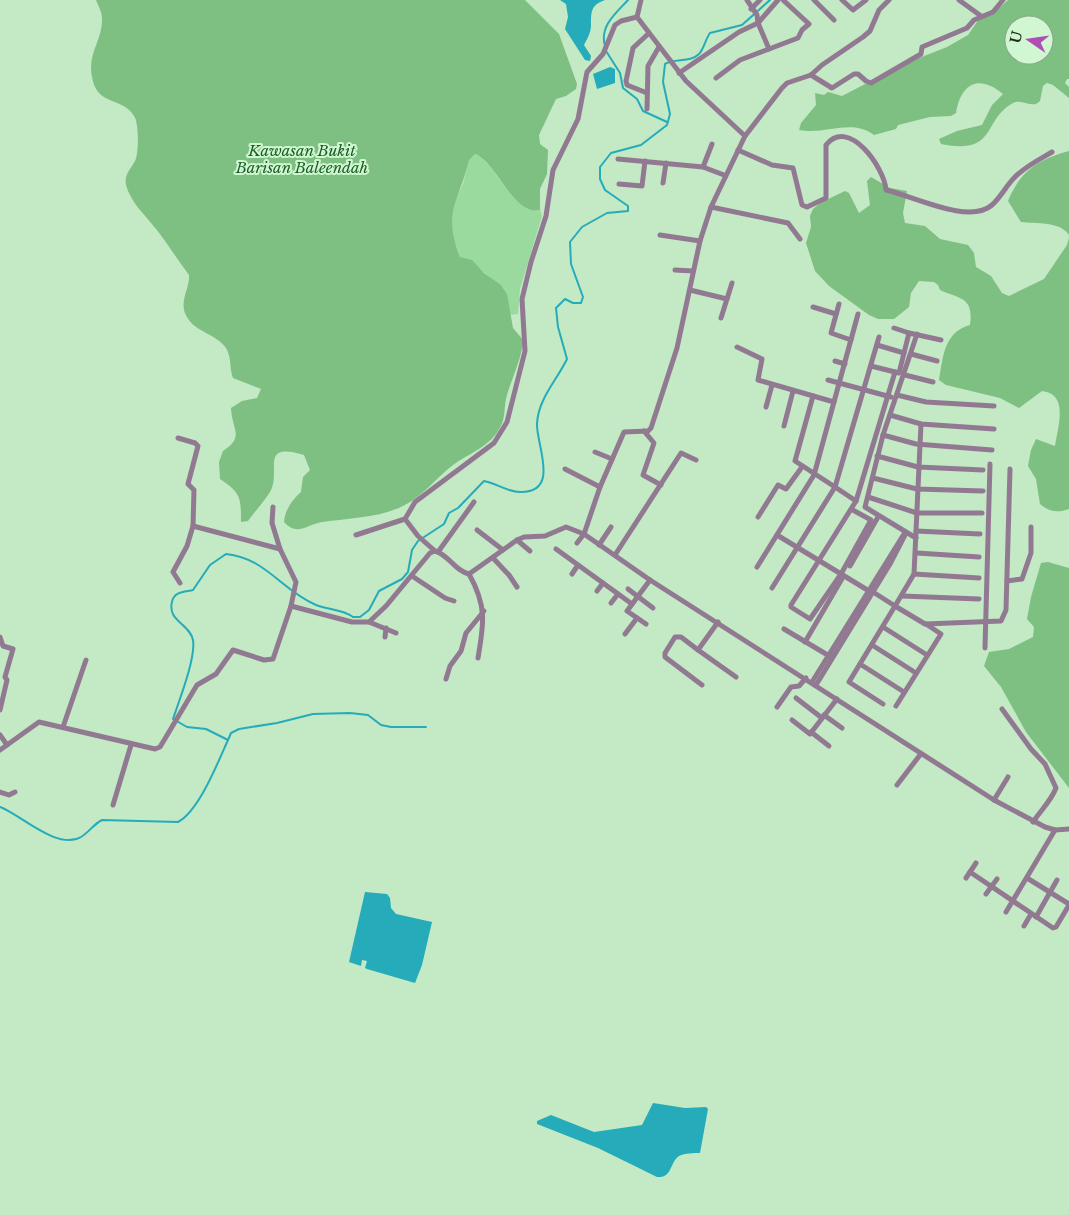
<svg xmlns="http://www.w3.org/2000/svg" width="1069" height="1215" viewBox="0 0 1069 1215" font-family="'Libre Baskerville',serif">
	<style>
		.green { fill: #9bda9f }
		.forest { fill: #7ebf82; fill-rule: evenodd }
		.water { fill: #26abba }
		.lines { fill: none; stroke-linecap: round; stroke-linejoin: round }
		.stream { stroke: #26abba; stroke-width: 2 }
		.minor { stroke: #927992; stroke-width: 5 }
		.labels { text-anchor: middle; stroke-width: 4; stroke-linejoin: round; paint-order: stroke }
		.park-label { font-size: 15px; font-style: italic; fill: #1a5e26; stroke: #d0f7d1 }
	</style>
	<rect width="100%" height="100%" fill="#c3e9c5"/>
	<!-- green -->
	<path class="green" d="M 475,154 C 497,163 513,216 540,210 L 542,216 L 520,289 L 518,314 L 510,315 L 504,289 L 480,269 L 460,257 L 451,232 L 450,222 L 456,198 L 463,184 L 469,160 Z"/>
	<!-- forest -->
	<g class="forest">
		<path d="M 96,0 L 525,0 L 559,34 L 577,84 L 576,89 L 566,96 L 556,99 L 539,135 L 540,144 L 548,150 L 547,174 L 540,189 L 540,210 C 513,216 497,162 475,154 L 469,160 C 459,202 442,212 460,257 L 472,260 L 484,273 L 501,285 L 507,294 L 513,328 L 523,340 C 522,358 512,378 507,395 C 503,408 507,418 498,431 C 488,447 468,454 453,465 C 436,478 423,496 403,506 C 379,518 349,518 322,522 C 308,524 297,537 284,522 C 285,510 292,500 301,492 L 303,477 L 310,470 L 304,455 C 258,441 282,472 270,492 C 264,502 255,511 248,521 L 241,522 C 241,497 241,493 220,479 L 219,462 L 223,451 C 245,437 232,430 231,408 L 242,401 L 257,398 L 261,389 L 233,378 C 229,368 232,358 226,348 C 216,333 192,332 185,313 C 180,300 190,288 189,275 C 176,258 165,239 151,223 C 141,211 130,200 126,185 C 124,174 131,169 135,161 C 139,154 139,122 134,116 C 122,96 97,107 92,77 C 87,53 103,40 102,18 C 102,12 98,5 96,0 Z"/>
		<path d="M 1008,0 L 1069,0 L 1069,79 L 1067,79 L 1065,83 L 1069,87 L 1069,98 L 1053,85 L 1047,83 L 1043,86 L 1040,101 L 1036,104 C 1029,106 1020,99 1013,103 C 981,121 998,155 941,144 L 939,139 L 957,131 L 982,125 L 992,105 L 1003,94 C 979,74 961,83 956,113 L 951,116 L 930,117 L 898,125 L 896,129 L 874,135 C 852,118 826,135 799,130 L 801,123 L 816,105 L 815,93 L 824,95 L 828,92 L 842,96 L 904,64 L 947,47 L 968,35 L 979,19 L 996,11 ZM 1014,25 L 1044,25 L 1044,55 L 1014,55 Z"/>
		<path d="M 1069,151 L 1069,235 C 1060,221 1036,224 1021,222 L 1008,201 C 1020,171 1039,159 1069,151 Z"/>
		<path d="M 871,177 L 890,188 L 907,191 L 903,213 L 905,223 L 925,226 L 940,239 L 968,245 L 974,253 L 976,267 L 991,276 L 1002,293 L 1009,296 L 1044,279 L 1067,245 L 1069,238 L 1069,509 C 1057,513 1050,512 1040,504 L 1036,479 L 1028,466 L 1031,450 L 1036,439 L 1055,446 C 1058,426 1069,394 1042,391 L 1019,408 L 1000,398 L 946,385 L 939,380 C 943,357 944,332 970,325 C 974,297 960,299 940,290 L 938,285 L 934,282 L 919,281 L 911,293 L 909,307 L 894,319 L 878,319 L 869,315 L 829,286 L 815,271 L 806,243 L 811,227 L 810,216 L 813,209 L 820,203 L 845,191 L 849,193 L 859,213 L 870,205 L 867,181 Z"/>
		<path d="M 1048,562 L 1069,568 L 1069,788 L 1026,732 L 1001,687 L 984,666 L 989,652 L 1009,649 L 1033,637 L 1034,627 L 1027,619 L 1031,597 L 1041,563 Z"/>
	</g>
	<!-- water -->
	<g class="water">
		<path d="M 560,0 L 605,0 C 591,5 591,11 591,25 C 591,33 587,39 584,45 L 591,56 L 590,61 L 585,60 L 565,29 L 568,17 L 566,4 Z"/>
		<path d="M 610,67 L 615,69 L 615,83 L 597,89 L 593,74 Z"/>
		<path d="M 365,892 L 387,894 L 390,898 L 391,908 L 396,914 L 432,922 L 422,965 L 415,983 L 367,969 L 365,968 L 367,961 L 362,960 L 361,966 L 349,962 Z"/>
		<path d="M 653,1103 L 685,1108 L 706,1107 L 708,1109 L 700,1153 C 694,1153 685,1153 679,1156 C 669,1163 673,1178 657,1177 L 598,1148 L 537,1124 L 537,1121 L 551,1115 L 594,1132 L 642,1125 Z"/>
	</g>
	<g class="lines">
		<!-- stream -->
		<g class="stream">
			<path d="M 605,46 C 599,26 617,12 628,0"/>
			<path d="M 606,51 L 620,73 L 623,88 L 637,99 L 643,111 L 667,122"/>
			<path d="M 228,740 L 231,733 L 239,729 L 277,723 L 313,714 L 350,713 L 368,715 L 381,725 L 391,727 L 426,727"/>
			<path d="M 0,807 C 20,814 57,851 81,837 C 89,832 94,824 102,820 L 178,822 C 199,811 218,762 228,740 L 206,729 L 187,727 L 173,719 C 179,701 196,658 193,640 C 190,624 167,621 172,602 C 174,591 186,592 193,590 L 210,565 L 226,554 C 266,558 281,590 316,605 C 329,610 342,609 353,617 L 360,617 L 369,610 L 379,591 L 402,579 L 408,572 L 412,550 L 418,541 L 444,524 L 449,513 L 458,508 L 484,481 C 496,483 507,492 520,492 C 561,493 536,444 537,424 C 538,399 557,380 567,359 L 558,327 L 556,308 L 565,299 L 573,303 L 581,303 L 583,297 L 571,264 L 570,242 L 582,227 L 607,213 L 628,211 L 628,206 L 605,190 L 600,179 L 600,167 L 611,153 L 641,145 L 667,125 L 670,114 L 663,82 L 665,64 C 676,58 690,63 699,54 C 704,49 705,40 710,33 L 742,25 L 770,0"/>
		</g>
		<!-- minor -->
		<g class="minor">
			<path d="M 747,0 L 757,15 L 758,23"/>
			<path d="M 814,0 L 834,20"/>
			<path d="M 842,0 L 853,10 L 866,0"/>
			<path d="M 959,0 L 981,16"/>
			<path d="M 751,9 L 760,0"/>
			<path d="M 637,17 L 641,0"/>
			<path d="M 758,23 L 778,0"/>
			<path d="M 769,49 L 798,38 L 802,30 L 809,24 L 783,0"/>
			<path d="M 679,73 L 739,32 L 758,23 L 769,49 L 740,60 L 716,78"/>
			<path d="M 811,75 L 832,88 L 854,74 L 858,74 L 866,81 L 871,83 L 921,54 L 922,47 L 967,28 L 974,20 L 993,12 L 1003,0"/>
			<path d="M 647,93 L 627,85 L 626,81 L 633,48 L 648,34"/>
			<path d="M 647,109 L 648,66 L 659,47"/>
			<path d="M 745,136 L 782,88 L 787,83 L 811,75 L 822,65 L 863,37 L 870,31 L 879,10 L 889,0"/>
			<path d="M 738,150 L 772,165 L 793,168 L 802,205 L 807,207 L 826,198 L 826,145 C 849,116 885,169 886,190 C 913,196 969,225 992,205 C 1001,197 1006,186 1014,178 C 1024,167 1040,159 1052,152"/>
			<path d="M 618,159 L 703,167 L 724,175"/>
			<path d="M 703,167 L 712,144"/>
			<path d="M 663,183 L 666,163"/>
			<path d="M 619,184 L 642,186 L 645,161"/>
			<path d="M 711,207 L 788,223 L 800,239"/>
			<path d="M 660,235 L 700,241"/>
			<path d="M 675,270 L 693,271"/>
			<path d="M 690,290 L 727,299"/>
			<path d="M 839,304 L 831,333 L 851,340"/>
			<path d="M 813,307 L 836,314"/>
			<path d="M 721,318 L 732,283"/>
			<path d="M 894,328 L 909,333"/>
			<path d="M 877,345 L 904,353"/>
			<path d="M 737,347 L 762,359 L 758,380 L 834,402"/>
			<path d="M 911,354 L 937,361"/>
			<path d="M 835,361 L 845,364"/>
			<path d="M 871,366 L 895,372"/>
			<path d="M 905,375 L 933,382"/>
			<path d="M 828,380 L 891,397"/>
			<path d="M 897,395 L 926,402 L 994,406"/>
			<path d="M 766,407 L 772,385"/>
			<path d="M 890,415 L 921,424 L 994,429"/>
			<path d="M 784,426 L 793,391"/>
			<path d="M 644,431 L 654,443 L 643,475 L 661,485"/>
			<path d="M 883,435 L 916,444 L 992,450"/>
			<path d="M 178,438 L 195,443 L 198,446 L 188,484 L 194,490 L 193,526 L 187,546 L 173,572 L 180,583"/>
			<path d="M 595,452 L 612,459"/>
			<path d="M 877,456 L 918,467 L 983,470"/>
			<path d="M 565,469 L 600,487"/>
			<path d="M 873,478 L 917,489 L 983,491"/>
			<path d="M 868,497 L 917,513 L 982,513"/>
			<path d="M 856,501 L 835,487 L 879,337"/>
			<path d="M 273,507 L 272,523 L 280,549 L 296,582 L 291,606"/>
			<path d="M 851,509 L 871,520 L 841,574 L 810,619 L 791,607 L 791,605 L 856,501 L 895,372 L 899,373 L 909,333 L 941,340"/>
			<path d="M 758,517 L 778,485 L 786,489 L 802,467"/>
			<path d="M 193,526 L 280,549"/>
			<path d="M 477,530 L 503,550"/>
			<path d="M 916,531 L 980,534"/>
			<path d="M 356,535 L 405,519"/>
			<path d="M 777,535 L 869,591"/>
			<path d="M 916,538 L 865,507 L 883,435 L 917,334"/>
			<path d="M 517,540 L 530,551"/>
			<path d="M 599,545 L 611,527"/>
			<path d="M 556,549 L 632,604"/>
			<path d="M 435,551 L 418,536 L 405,519 L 415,502 L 494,443 L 507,422 L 525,351 L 522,299 L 531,262 L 546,216 L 553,170 L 578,119 L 587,72 L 603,54 L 615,25 L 621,21 L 637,17 L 686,81 L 745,136 L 711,207 L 700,241 L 677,348 L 651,428 L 648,431 L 624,432 L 600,487 L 584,534 L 577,543"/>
			<path d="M 438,552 L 474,502"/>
			<path d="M 917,553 L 979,557"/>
			<path d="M 615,555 L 681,453 L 696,460"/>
			<path d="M 493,558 L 509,575 L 517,587"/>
			<path d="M 850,566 L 878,517"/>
			<path d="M 757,567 L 814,475 L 858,314"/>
			<path d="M 469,574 C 487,606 484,623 478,658"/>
			<path d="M 572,574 L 578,565"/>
			<path d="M 914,574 L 979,578"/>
			<path d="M 412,576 L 445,598 L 454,601"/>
			<path d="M 1007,581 L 1022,579 L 1031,553 L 1031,527"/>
			<path d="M 772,588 L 835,487 L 795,461 L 813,396"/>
			<path d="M 628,589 L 653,608"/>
			<path d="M 597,591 L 603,583"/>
			<path d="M 873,592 L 895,606 L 914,574 L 921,424"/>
			<path d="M 902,596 L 979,599"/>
			<path d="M 611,603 L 618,594"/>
			<path d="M 369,622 L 396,633"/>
			<path d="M 718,622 L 698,650 L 736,677"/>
			<path d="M 646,624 L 627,611 L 650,580"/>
			<path d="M 883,627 L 927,655"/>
			<path d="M 784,629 L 831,657"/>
			<path d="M 625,634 L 637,618"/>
			<path d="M 0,637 L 3,646 L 13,649 L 5,677 L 7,680 L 0,710"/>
			<path d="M 385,637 L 386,628"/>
			<path d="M 805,642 L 843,577"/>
			<path d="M 872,645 L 916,673"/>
			<path d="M 985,648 L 990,464"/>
			<path d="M 698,650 L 681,637 L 675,637 L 665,653 L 665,657 L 702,685"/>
			<path d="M 860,664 L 904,692"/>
			<path d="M 446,679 L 450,666 L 461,651 L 466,633 L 484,611"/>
			<path d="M 812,682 L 904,534"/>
			<path d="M 816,685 L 890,564 L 906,533"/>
			<path d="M 796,698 L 822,718"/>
			<path d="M 883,704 L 849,682 L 895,606 L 925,624 L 1001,621 L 1006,610 L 1010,469"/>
			<path d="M 896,706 L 941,634 L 926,624"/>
			<path d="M 777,707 L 791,687 L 799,686 L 806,678"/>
			<path d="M 1002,709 L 1031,749 L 1045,764 L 1056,788 C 1051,801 1041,810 1033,822"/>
			<path d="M 824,715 L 842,728"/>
			<path d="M 792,720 L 810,734 L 837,699"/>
			<path d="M 63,727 L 86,660"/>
			<path d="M 811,732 L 829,746"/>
			<path d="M 0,735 L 7,745"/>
			<path d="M 0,750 L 39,722 L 155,749 L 160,747 L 197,685 L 216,674 L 233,650 L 264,660 L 273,659 L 291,606 L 352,622 L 369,622 L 386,606 L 430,553 L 435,551 C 449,555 455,571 469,574 L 517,540 L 524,537 L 545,536 L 566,527 L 584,534 L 650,580 L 994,800 L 1045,827 L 1055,830 L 1069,829"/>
			<path d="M 897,785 L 920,755"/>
			<path d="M 0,792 L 9,795 L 15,792"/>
			<path d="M 994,800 L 1008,777"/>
			<path d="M 113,805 L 131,745"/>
			<path d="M 970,872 L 976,863"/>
			<path d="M 966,878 L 970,872 L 1053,928 L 1056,927 L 1069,905"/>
			<path d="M 1027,878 L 1069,904"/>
			<path d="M 986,894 L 997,879"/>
			<path d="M 1006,912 L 1055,830"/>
			<path d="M 1036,917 L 1057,880"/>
			<path d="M 1024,926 L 1031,914"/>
		</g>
	</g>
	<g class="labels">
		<!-- park labels -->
		<g class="park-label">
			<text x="302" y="156">Kawasan Bukit<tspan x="302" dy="17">Barisan Baleendah</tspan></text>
		</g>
	</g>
	<!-- north arrow -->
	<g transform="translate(1029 40) rotate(283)"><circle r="24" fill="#d0f7d1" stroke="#89a689"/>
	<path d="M0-4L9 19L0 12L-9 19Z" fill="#b14eb5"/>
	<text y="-8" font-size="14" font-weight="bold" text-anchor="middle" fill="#1e2c1e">U</text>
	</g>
</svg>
